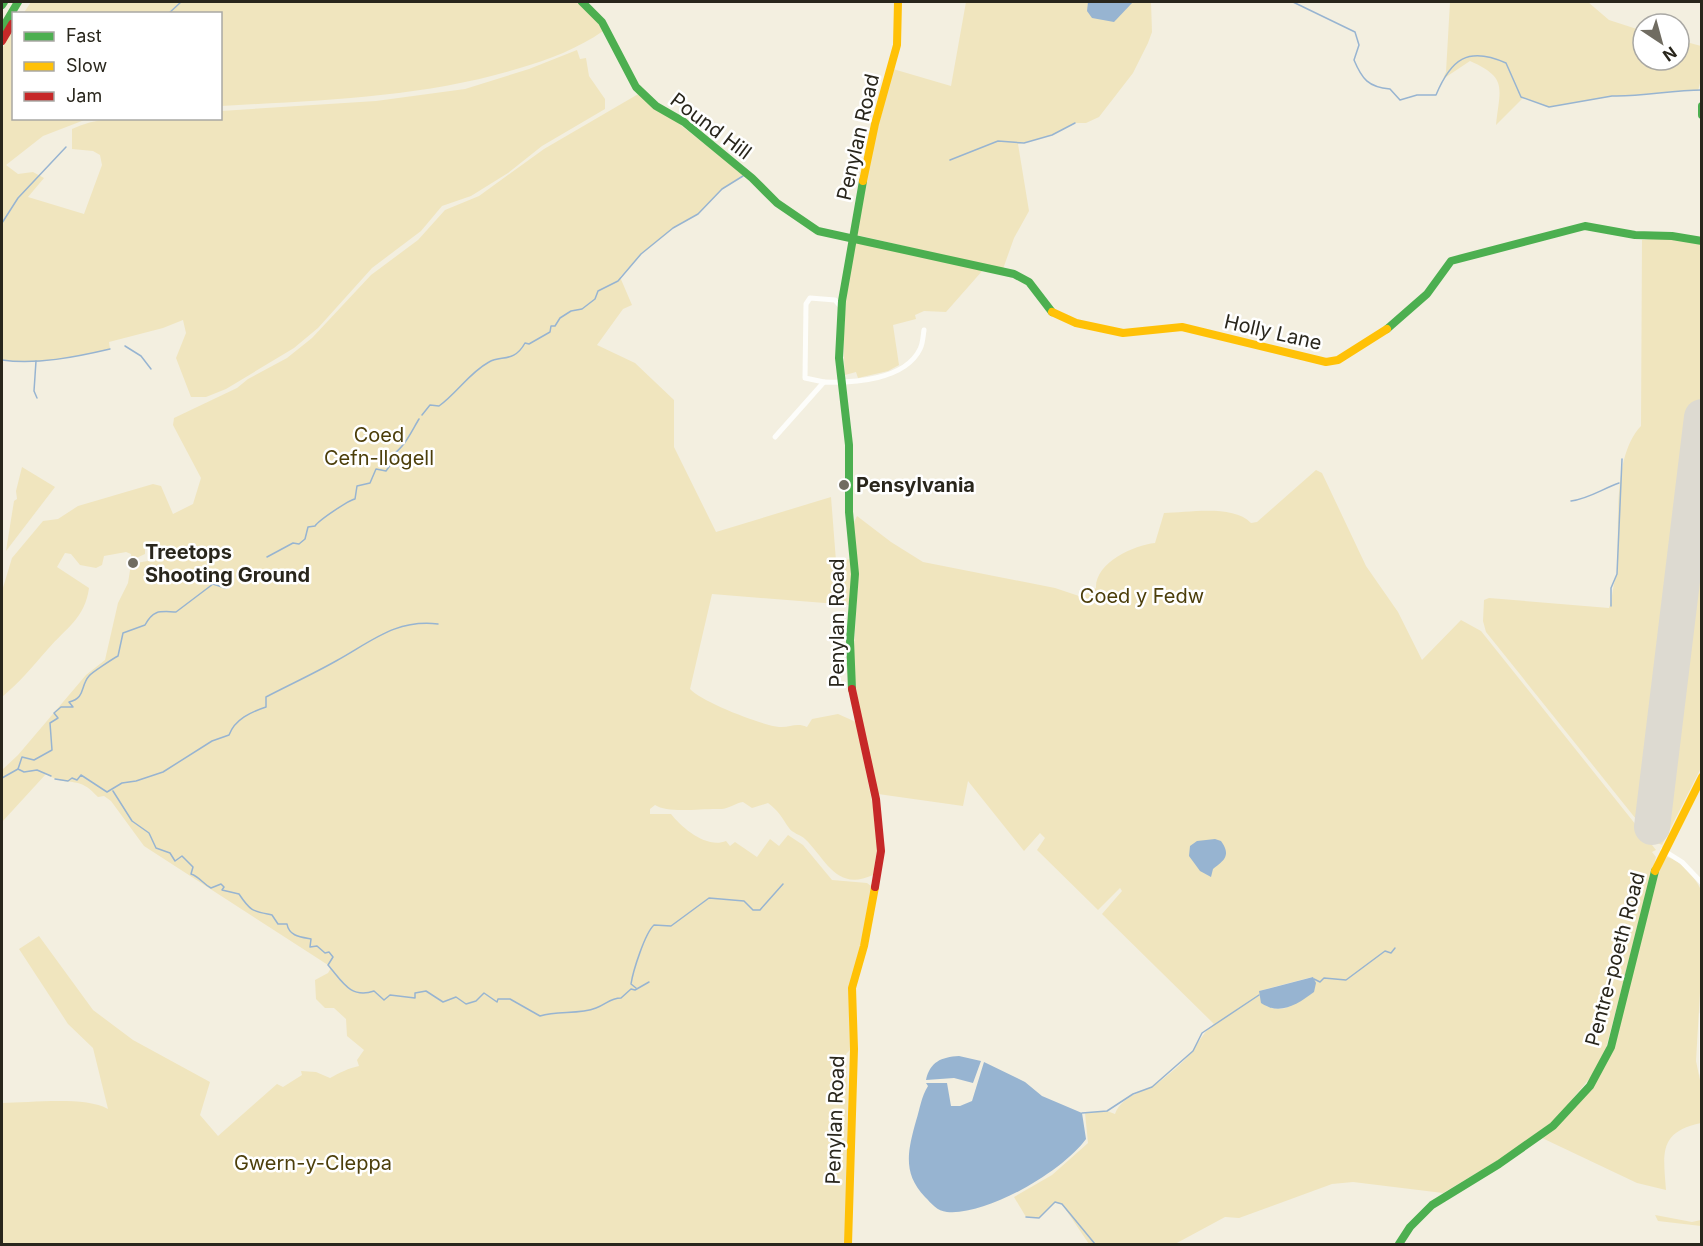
<svg xmlns="http://www.w3.org/2000/svg" width="1703" height="1246" viewBox="0 0 1703 1246" font-family="Inter,sans-serif">
	<style>
		.green { fill: #f0e5be; fill-rule: evenodd }
		.water { fill: #97b4d1 }
		.lines { fill: none; stroke-linecap: round; stroke-linejoin: round }
		.stream { stroke: #97b4d1; stroke-width: 1.5 }
		.runway { stroke: #dddad1; stroke-width: 36 }
		.street { stroke: #fdfdfa; stroke-width: 5 }
		.fast { stroke: #4caf50; stroke-width: 8 }
		.slow { stroke: #ffc107; stroke-width: 8 }
		.jam { stroke: #c62828; stroke-width: 8 }
		.poi-dot { fill: #706c61; stroke: #fff; stroke-width: 2 }
		.labels { text-anchor: middle; stroke-width: 5; stroke-linejoin: round; paint-order: stroke }
		.street-label { font-size: 20px; fill: #29261c; stroke: #fff }
		.park-label { font-size: 20px; fill: #4c3e0a; stroke: #fff }
		.poi-label { font-size: 20px; font-weight: bold; fill: #29261c; stroke: #fff; text-anchor: start }
	</style>
	<rect width="100%" height="100%" fill="#f3efe0"/>
	<!-- green -->
	<g class="green">
		<path d="M 31,2 L 577,2 L 591,12 L 603,31 C 579,48 548,60 520,68 C 422,98 322,100 221,106 L 220,14 L 23,14 Z"/>
		<path d="M 966,2 L 1151,2 L 1152,32 L 1148,43 L 1133,73 L 1099,117 L 1086,123 L 1074,123 L 1052,135 L 1018,144 L 1029,211 L 1014,238 L 1003,269 L 857,235 L 868,167 L 893,69 L 951,86 Z"/>
		<path d="M 1450,2 L 1588,2 L 1609,20 L 1643,31 L 1643,60 L 1679,60 L 1679,40 L 1701,46 L 1701,79 L 1698,91 C 1669,89 1641,97 1612,96 L 1549,107 L 1523,98 L 1496,125 C 1500,87 1508,78 1470,61 L 1443,79 L 1446,72 Z"/>
		<path d="M 13,29 L 14,118 L 87,119 L 43,136 L 6,165 L 18,174 L 33,172 L 44,178 L 28,197 L 84,214 L 102,165 L 100,155 L 93,151 L 72,149 L 72,129 C 112,110 177,118 220,118 L 221,111 L 376,101 L 465,89 L 529,69 L 577,50 L 580,59 L 586,58 L 589,76 L 605,99 L 605,109 L 542,146 L 508,173 L 471,196 L 442,206 L 421,231 L 372,268 L 318,328 L 294,348 L 226,389 L 206,397 L 191,397 L 176,358 L 186,333 L 183,320 L 163,328 L 109,342 L 110,349 C 76,357 36,365 2,360 L 2,49 Z"/>
		<path d="M 640,93 L 744,175 L 722,189 L 698,214 L 673,228 L 641,254 L 620,277 L 632,305 L 623,309 L 597,345 L 635,363 L 674,400 L 674,447 L 716,532 L 831,497 L 836,561 L 852,559 L 850,605 L 712,594 L 690,689 C 702,702 761,725 779,727 C 790,728 796,722 807,727 L 812,719 L 838,714 L 856,722 L 879,837 L 873,875 C 836,892 826,859 805,839 C 801,835 792,833 789,828 C 782,818 779,811 768,803 L 752,808 L 743,802 C 735,803 727,810 720,809 C 704,808 668,814 655,805 L 650,809 L 650,814 L 671,814 C 682,828 707,849 726,841 L 730,846 L 735,842 L 757,857 L 770,839 L 779,846 L 788,835 L 803,845 L 832,880 L 867,883 L 871,886 L 862,940 L 849,987 L 850,1050 L 846,1054 L 848,1097 L 845,1244 L 2,1244 L 2,1103 C 30,1103 85,1096 108,1109 L 93,1048 L 68,1024 L 19,949 L 39,936 L 93,1010 L 133,1040 L 210,1082 L 200,1115 L 218,1136 L 277,1084 L 283,1087 L 302,1075 L 301,1071 L 316,1072 L 330,1078 C 339,1073 349,1068 359,1066 L 357,1060 L 364,1050 L 347,1036 L 346,1019 L 334,1008 L 325,1008 L 316,999 L 315,980 L 328,973 L 331,968 L 328,965 L 144,846 L 111,801 L 104,796 L 98,797 C 81,779 77,784 59,780 C 54,779 51,776 46,774 L 2,822 L 2,770 L 18,755 L 86,675 L 105,660 L 118,603 L 128,583 L 131,564 L 153,560 L 148,544 L 145,545 L 145,554 L 132,560 L 131,554 L 126,552 L 104,556 L 102,565 L 96,568 L 80,565 L 71,554 L 65,553 L 57,567 L 89,588 C 85,618 66,628 48,649 C 33,666 19,683 2,697 L 2,591 L 12,558 L 43,521 L 58,519 L 78,506 L 153,484 L 161,486 L 173,514 L 193,504 L 201,478 L 173,425 L 174,418 L 237,388 L 248,379 L 287,358 L 312,338 L 371,275 L 418,240 L 445,210 L 479,196 L 544,149 Z"/>
		<path d="M 1661,238 L 1701,244 L 1701,768 L 1662,845 L 1655,842 L 1644,829 L 1486,632 L 1483,621 L 1484,600 L 1489,598 L 1609,608 C 1613,598 1612,586 1617,574 C 1620,531 1611,457 1641,426 L 1642,240 Z"/>
		<path d="M 855,242 L 983,270 L 946,312 L 924,311 L 915,315 L 916,319 L 893,325 L 899,365 L 888,371 L 858,378 L 856,372 L 845,375 C 841,330 847,285 855,242 Z"/>
		<path d="M 22,467 L 55,487 L 6,551 L 14,501 L 17,499 L 16,491 Z"/>
		<path d="M 1316,470 L 1322,473 L 1366,566 L 1398,612 L 1422,660 L 1461,620 L 1481,631 L 1656,850 L 1652,852 L 1656,857 L 1605,1052 L 1594,1073 L 1555,1120 L 1500,1159 L 1443,1193 L 1353,1182 L 1332,1184 L 1239,1218 L 1225,1217 L 1175,1244 L 1089,1244 L 1062,1204 L 1055,1202 L 1039,1218 L 1026,1217 L 1014,1197 L 1052,1175 L 1088,1143 L 1085,1113 L 1107,1111 L 1115,1114 C 1123,1093 1146,1093 1163,1079 C 1173,1071 1186,1060 1193,1050 C 1200,1040 1204,1032 1214,1024 L 1102,914 L 1122,891 L 1120,888 L 1098,910 L 1037,850 L 1045,838 L 1040,833 L 1024,851 L 968,781 L 963,806 L 878,794 L 857,696 L 853,663 L 858,582 L 853,524 L 857,516 L 891,542 L 923,562 L 1055,588 L 1082,597 L 1096,588 C 1095,563 1134,545 1155,543 L 1164,513 C 1188,513 1232,504 1251,523 L 1257,522 ZM 1312,977 C 1303,998 1291,1016 1266,1006 L 1259,991 Z"/>
		<path d="M 1667,857 C 1680,860 1696,878 1701,890 L 1702,958 L 1696,1061 L 1701,1085 L 1701,1123 C 1659,1132 1663,1152 1666,1190 L 1637,1183 L 1542,1138 L 1599,1077 L 1659,868 Z"/>
		<path d="M 1655,1215 L 1692,1222 L 1701,1220 L 1701,1226 L 1658,1221 Z"/>
	</g>
	<!-- water -->
	<g class="water">
		<path d="M 1088,2 L 1133,2 L 1114,22 L 1092,18 L 1087,11 Z"/>
		<path d="M 1215,839 L 1221,841 C 1231,855 1225,860 1213,869 L 1211,877 L 1200,871 L 1189,856 L 1190,846 L 1197,841 Z"/>
		<path d="M 1313,977 L 1316,983 L 1314,992 C 1298,1004 1280,1016 1261,1003 L 1259,991 Z"/>
		<path d="M 959,1056 L 981,1061 L 973,1083 L 954,1078 L 926,1080 C 930,1062 941,1057 959,1056 Z"/>
		<path d="M 984,1062 L 1025,1082 L 1042,1096 L 1082,1113 L 1086,1139 C 1063,1171 987,1216 947,1212 C 937,1211 932,1204 925,1197 C 902,1173 908,1150 916,1121 C 920,1109 921,1097 928,1086 L 926,1083 L 947,1083 L 951,1106 L 960,1106 L 972,1101 Z"/>
	</g>
	<g class="lines">
		<!-- stream -->
		<g class="stream">
			<path d="M 1293,2 L 1355,32 L 1359,45 L 1354,60 C 1362,79 1368,87 1390,89 L 1400,100 L 1417,95 L 1436,95 C 1451,59 1468,46 1506,63 L 1521,97 L 1549,107 L 1612,96 C 1642,97 1671,90 1702,90"/>
			<path d="M 168,14 L 181,2"/>
			<path d="M 950,160 L 998,141 L 1024,143 L 1052,135 L 1075,123"/>
			<path d="M 2,223 L 18,198 L 66,147"/>
			<path d="M 125,346 L 141,356 L 151,369"/>
			<path d="M 2,360 C 36,365 76,357 110,349"/>
			<path d="M 36,361 L 34,391 L 37,398"/>
			<path d="M 422,415 L 430,405 L 439,406 C 457,393 469,373 489,362 C 501,355 514,363 525,343 L 529,344 L 550,332 L 551,326 L 555,326 L 560,318 L 571,311 L 582,309 L 595,299 L 598,291 L 618,281 L 641,254 L 673,228 L 698,214 L 722,189 L 743,176"/>
			<path d="M 1571,501 C 1588,499 1602,489 1619,483"/>
			<path d="M 267,557 L 293,543 L 299,544 L 305,539 L 308,527 L 315,526 C 319,520 349,500 355,499 L 357,486 L 370,483 L 376,469 L 386,471 L 394,460 L 392,455 C 405,447 412,430 419,419"/>
			<path d="M 1611,606 L 1611,588 L 1617,574 L 1622,459"/>
			<path d="M 18,769 L 22,757 L 34,760 L 52,750 L 50,723 L 58,718 L 54,713 L 61,707 L 73,707 L 69,702 C 86,698 80,686 89,676 C 91,673 114,658 118,656 L 123,633 L 145,625 C 153,610 159,611 176,612 L 213,584 L 225,588 L 230,587 L 232,582"/>
			<path d="M 2,778 L 18,769 L 24,772 L 37,770 L 51,776"/>
			<path d="M 55,779 L 68,781 L 72,778 L 77,780 L 81,775 L 107,792 L 122,783 L 136,781 L 163,772 L 212,741 L 229,735 C 235,719 251,712 266,707 L 266,697 C 289,685 313,674 336,661 C 371,642 395,619 438,624"/>
			<path d="M 113,791 L 132,821 L 149,833 L 156,848 L 170,853 L 175,861 L 182,856 L 193,867 L 191,874 C 200,877 203,884 211,888 L 221,884 L 224,887 L 222,890 L 239,894 C 251,912 253,911 272,915 L 278,924 L 287,924 C 289,936 300,937 311,939 L 310,947 L 317,946 L 325,953 L 329,952 L 333,957 L 328,965 C 342,981 350,999 374,991 L 384,1000 L 390,995 L 415,998 L 415,993 L 426,991 L 443,1002 L 456,997 L 466,1004 L 476,1001 L 484,993 L 497,1002 L 498,999 L 510,999 L 540,1016 C 558,1010 578,1015 596,1008 C 607,1004 610,998 621,998 L 631,989 L 635,990 L 649,982"/>
			<path d="M 1314,979 L 1320,982 L 1324,978 L 1346,980 L 1385,951 L 1391,953 L 1395,948"/>
			<path d="M 636,988 L 631,984 C 633,971 645,933 654,925 L 671,926 L 709,898 L 744,901 L 753,910 L 760,910 L 783,884"/>
			<path d="M 1082,1113 L 1107,1111 L 1133,1094 L 1152,1087 L 1193,1051 L 1202,1033 L 1259,995"/>
			<path d="M 1026,1217 L 1039,1218 L 1055,1202 L 1062,1204 L 1095,1244"/>
		</g>
		<!-- runway -->
		<path class="runway" d="M 1652,827 L 1702,417"/>
		<!-- street -->
		<g class="street">
			<path d="M 824,382 L 805,378 L 806,304 L 810,298 L 835,300 L 842,308"/>
			<path d="M 775,437 L 824,382 C 854,383 905,380 920,349 C 923,343 923,336 924,330"/>
			<path d="M 1663,850 L 1682,862 L 1702,883"/>
			<path d="M 1702,1014 L 1702,1073"/>
		</g>
		<!-- fast -->
		<g class="fast">
			<path d="M 582,2 L 602,22 L 636,87 L 656,106 L 684,122 L 752,178 L 777,203 L 818,231 L 1014,274 L 1029,282 L 1052,312"/>
			<path d="M 2,5 L 4,2"/>
			<path d="M 2,29 L 18,2"/>
			<path d="M 1702,106 L 1702,115"/>
			<path d="M 1387,329 L 1427,294 L 1451,261 L 1585,226 L 1635,235 L 1672,236 L 1702,241"/>
			<path d="M 852,689 L 850,640 L 855,574 L 849,512 L 849,445 L 839,358 L 842,301 L 863,181"/>
			<path d="M 1399,1244 L 1410,1227 L 1432,1205 L 1499,1164 L 1553,1126 L 1590,1086 L 1611,1047 L 1655,871"/>
		</g>
		<!-- slow -->
		<g class="slow">
			<path d="M 863,181 L 875,124 L 897,45 L 898,2"/>
			<path d="M 1052,312 L 1076,323 L 1123,333 L 1182,327 L 1326,362 L 1338,360 L 1387,329"/>
			<path d="M 1655,871 L 1702,777"/>
			<path d="M 848,1244 L 854,1049 L 852,988 L 864,946 L 875,887"/>
		</g>
		<!-- jam -->
		<g class="jam">
			<path d="M 2,41 L 12,24"/>
			<path d="M 852,689 L 876,799 L 881,851 L 875,887"/>
		</g>
	</g>
	<!-- markers -->
	<g class="poi-dot">
		<circle cx="844" cy="485" r="6"/>
		<circle cx="133" cy="563" r="6"/>
	</g>
	<g class="labels">
		<!-- street labels -->
		<g class="street-label">
			<text transform="translate(711 126) rotate(37)" y="7">Pound Hill</text>
			<text transform="translate(858 137) rotate(-77)" y="7">Penylan Road</text>
			<text transform="translate(1273 332) rotate(13)" y="7">Holly Lane</text>
			<text transform="translate(837 623) rotate(-90)" y="7">Penylan Road</text>
			<text transform="translate(1615 959) rotate(-75)" y="7">Pentre-poeth Road</text>
			<text transform="translate(835 1120) rotate(-88)" y="7">Penylan Road</text>
		</g>
		<!-- park labels -->
		<g class="park-label">
			<text x="379" y="442">Coed<tspan x="379" dy="23">Cefn-llogell</tspan></text>
			<text x="1142" y="603">Coed y Fedw</text>
			<text x="313" y="1170">Gwern-y-Cleppa</text>
		</g>
		<!-- poi labels -->
		<g class="poi-label">
			<text x="856" y="492">Pensylvania</text>
			<text x="145" y="559">Treetops<tspan x="145" dy="23">Shooting Ground</tspan></text>
		</g>
	</g>
	<!-- border -->
	<rect width="1703" height="1246" fill="none" stroke="#29261c" stroke-width="6"/>
	<!-- legend -->
	<rect x="12" y="12" width="210" height="108" fill="#ffffff" stroke="#a9a8a4" stroke-width="1.5"/>
	<rect x="24" y="32" width="30" height="9" fill="#4caf50" stroke="#a9a8a4" stroke-width="1.5"/>
	<text x="66" y="42" font-size="18" fill="#29261c">Fast</text>
	<rect x="24" y="62" width="30" height="9" fill="#ffc107" stroke="#a9a8a4" stroke-width="1.5"/>
	<text x="66" y="72" font-size="18" fill="#29261c">Slow</text>
	<rect x="24" y="92" width="30" height="9" fill="#c62828" stroke="#a9a8a4" stroke-width="1.5"/>
	<text x="66" y="102" font-size="18" fill="#29261c">Jam</text>
	<!-- north arrow -->
	<g transform="translate(1661 42) rotate(144)"><circle r="28" fill="#ffffff" stroke="#a9a8a4" stroke-width="1.5"/>
	<path d="M0-4.5L10 22L0 15L-10 22Z" fill="#706c61"/>
	<text y="-9" font-size="16" font-weight="bold" text-anchor="middle" fill="#29261c">N</text>
	</g>
</svg>
